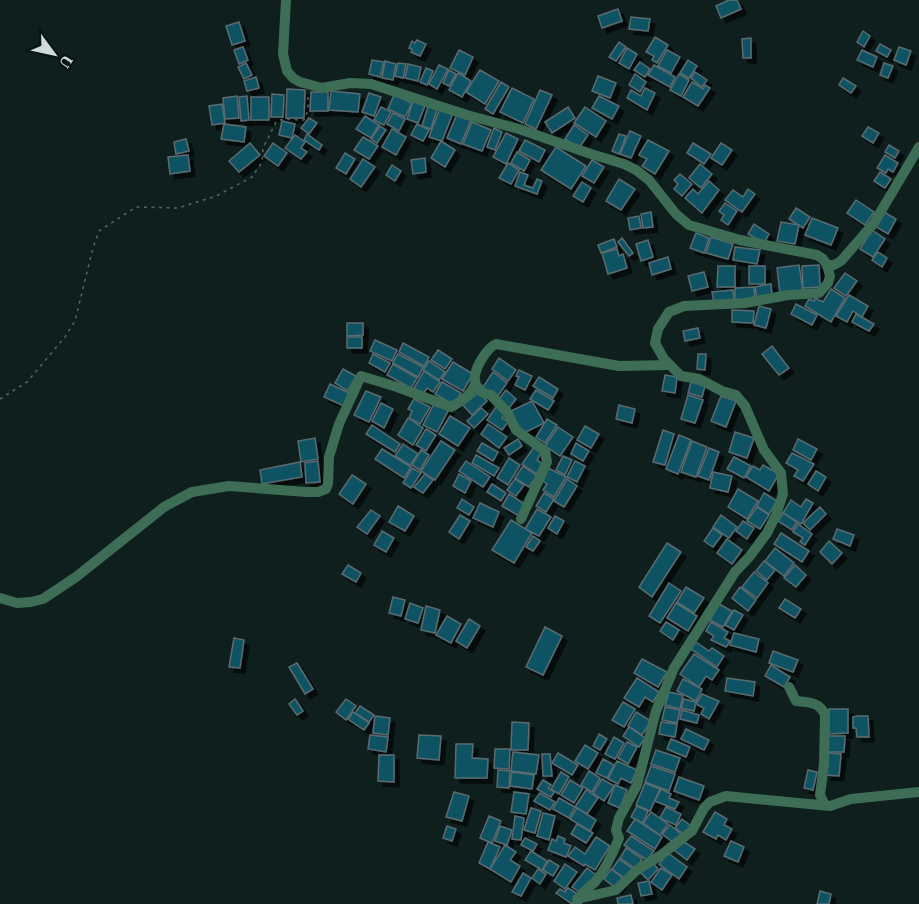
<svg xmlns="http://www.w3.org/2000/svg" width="919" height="904" viewBox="0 0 919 904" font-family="Georgia,serif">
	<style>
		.building { fill: #0d5263; stroke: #5a6c71; stroke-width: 1.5; filter: url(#shadow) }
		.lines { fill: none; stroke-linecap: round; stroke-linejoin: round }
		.path { stroke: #566564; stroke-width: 1.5; stroke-dasharray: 3 4.5; stroke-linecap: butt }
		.minor { stroke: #3d6d55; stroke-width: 10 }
	</style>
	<defs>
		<filter id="shadow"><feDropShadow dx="5" dy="5" stdDeviation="0" flood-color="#0009"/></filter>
	</defs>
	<rect width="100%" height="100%" fill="#0e1f1e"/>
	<!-- building -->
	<g class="building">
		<path d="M 729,0 L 737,0 L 741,9 L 721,18 L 716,6 Z"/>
		<path d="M 618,9 L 622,21 L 602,28 L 598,16 Z"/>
		<path d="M 631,17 L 650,19 L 648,31 L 629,29 Z"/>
		<path d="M 239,22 L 245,41 L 232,45 L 226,26 Z"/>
		<path d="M 863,31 L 870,36 L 864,47 L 857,42 Z"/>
		<path d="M 655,37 L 668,45 L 657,63 L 652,60 L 654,56 L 646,52 Z"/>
		<path d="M 751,38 L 751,58 L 743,58 L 742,39 Z"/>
		<path d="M 417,40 L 426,44 L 420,56 L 411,52 L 412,49 L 409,48 L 412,41 L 415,43 Z"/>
		<path d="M 619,42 L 626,47 L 616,61 L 609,57 Z"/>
		<path d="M 880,44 L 891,50 L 887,57 L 876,51 Z"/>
		<path d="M 243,47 L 248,60 L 239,64 L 234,50 Z"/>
		<path d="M 899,47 L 911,51 L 906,65 L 894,60 Z"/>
		<path d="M 627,48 L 637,54 L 629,69 L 619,63 Z"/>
		<path d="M 459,50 L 473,57 L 465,75 L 450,68 Z"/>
		<path d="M 667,50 L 680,57 L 671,73 L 658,66 Z"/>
		<path d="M 862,50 L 877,57 L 873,67 L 857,60 Z"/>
		<path d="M 372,60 L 384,62 L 380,77 L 369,74 Z"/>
		<path d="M 688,60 L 697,66 L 689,78 L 680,73 Z"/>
		<path d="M 385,61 L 396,64 L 393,80 L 382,78 Z"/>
		<path d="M 640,62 L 650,69 L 645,77 L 634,70 Z"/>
		<path d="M 246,63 L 252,75 L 244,79 L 238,67 Z"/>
		<path d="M 398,63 L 406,64 L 403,78 L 395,76 Z"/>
		<path d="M 884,63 L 893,66 L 888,78 L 880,75 Z"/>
		<path d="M 408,64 L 421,67 L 418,81 L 405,78 Z"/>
		<path d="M 439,65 L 448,69 L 437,89 L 429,84 Z"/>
		<path d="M 654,65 L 675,77 L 670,87 L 648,75 Z"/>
		<path d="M 426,68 L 433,71 L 427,85 L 420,82 Z"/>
		<path d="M 449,70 L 456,74 L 449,86 L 443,83 Z"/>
		<path d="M 480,70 L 499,81 L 485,104 L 466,92 Z"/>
		<path d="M 695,72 L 707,80 L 702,87 L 691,78 Z"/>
		<path d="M 458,73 L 471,81 L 462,97 L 449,90 Z"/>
		<path d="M 635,74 L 646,82 L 640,92 L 629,85 Z"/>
		<path d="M 679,74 L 689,80 L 681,96 L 670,90 Z"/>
		<path d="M 598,76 L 616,83 L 610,98 L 592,91 Z"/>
		<path d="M 256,77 L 259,88 L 247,91 L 244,81 Z"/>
		<path d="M 843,78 L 856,86 L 851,93 L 839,85 Z"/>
		<path d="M 501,82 L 509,87 L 493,114 L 485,109 Z"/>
		<path d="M 692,82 L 703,89 L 705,85 L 710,88 L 698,106 L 683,97 Z"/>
		<path d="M 512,88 L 534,99 L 523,123 L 500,112 Z"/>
		<path d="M 645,88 L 655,93 L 647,110 L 627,98 L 631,90 L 641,96 Z"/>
		<path d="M 287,89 L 305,90 L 304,118 L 286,118 Z"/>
		<path d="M 540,90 L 552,95 L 536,129 L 525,124 Z"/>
		<path d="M 331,91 L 360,94 L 358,112 L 329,110 Z"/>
		<path d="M 311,92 L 328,92 L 328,111 L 310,111 Z"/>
		<path d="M 369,93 L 381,97 L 374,116 L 362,112 Z"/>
		<path d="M 272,94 L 284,95 L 283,117 L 271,117 Z"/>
		<path d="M 394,95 L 412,103 L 405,117 L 388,109 Z"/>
		<path d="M 237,96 L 239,118 L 225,119 L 223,98 Z"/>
		<path d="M 247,96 L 249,120 L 241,121 L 239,97 Z"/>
		<path d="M 599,96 L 619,106 L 612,119 L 592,108 Z"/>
		<rect x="251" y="97" width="18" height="23"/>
		<path d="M 413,101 L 425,106 L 418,123 L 407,119 Z"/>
		<path d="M 222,104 L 225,123 L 212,125 L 209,106 Z"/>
		<path d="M 381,107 L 391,112 L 384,125 L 374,120 Z"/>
		<path d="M 428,107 L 437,109 L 431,129 L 422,126 Z"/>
		<path d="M 568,107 L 575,118 L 552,133 L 545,122 Z"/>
		<path d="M 585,107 L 606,121 L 596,137 L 574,123 Z"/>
		<path d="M 440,108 L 453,113 L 442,141 L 429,137 Z"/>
		<path d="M 393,113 L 405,119 L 399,131 L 387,124 Z"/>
		<path d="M 457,114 L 471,120 L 461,144 L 447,138 Z"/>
		<path d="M 365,116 L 379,125 L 371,138 L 356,129 Z"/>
		<path d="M 309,118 L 317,123 L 309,134 L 301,128 Z"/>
		<path d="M 282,121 L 295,124 L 292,138 L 279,135 Z"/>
		<path d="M 472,122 L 491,130 L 482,151 L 463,144 Z"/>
		<path d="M 224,124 L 246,127 L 244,142 L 221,139 Z"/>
		<path d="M 417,124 L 429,130 L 423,141 L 411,135 Z"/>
		<path d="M 574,125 L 588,135 L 579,148 L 565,139 Z"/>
		<path d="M 380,126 L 386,130 L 377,143 L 371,139 Z"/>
		<path d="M 868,127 L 879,133 L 873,143 L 862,136 Z"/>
		<path d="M 494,128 L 502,132 L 495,150 L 487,147 Z"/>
		<path d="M 392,129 L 406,137 L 396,155 L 382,147 Z"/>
		<path d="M 630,131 L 641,136 L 631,158 L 620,154 Z"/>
		<path d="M 506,133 L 518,139 L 506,164 L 493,157 Z"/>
		<path d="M 307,134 L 322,145 L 319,150 L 304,140 Z"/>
		<path d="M 619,134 L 626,136 L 619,154 L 612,151 Z"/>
		<path d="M 295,135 L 305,142 L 301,148 L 307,152 L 301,159 L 285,148 Z"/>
		<path d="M 363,137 L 378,146 L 369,159 L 354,150 Z"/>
		<path d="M 186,139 L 189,151 L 176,154 L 174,142 Z"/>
		<path d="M 525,140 L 545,150 L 539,162 L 519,151 Z"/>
		<path d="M 648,140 L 669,151 L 655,174 L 642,166 L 647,159 L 639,155 Z"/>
		<path d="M 441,141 L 455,150 L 445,167 L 431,158 Z"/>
		<path d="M 250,143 L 260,155 L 239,172 L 229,161 Z"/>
		<path d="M 273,143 L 287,153 L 278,166 L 264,156 Z"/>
		<path d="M 693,143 L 711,154 L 704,164 L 687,153 Z"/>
		<path d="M 721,143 L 732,150 L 722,165 L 711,158 Z"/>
		<path d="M 889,145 L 899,151 L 895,158 L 885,152 Z"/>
		<path d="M 556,147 L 586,166 L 571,189 L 541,170 Z"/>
		<path d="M 517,152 L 530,160 L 524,171 L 511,163 Z"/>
		<path d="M 345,153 L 355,159 L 346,174 L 336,168 Z"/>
		<path d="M 188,155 L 190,171 L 170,174 L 168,157 Z"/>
		<path d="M 885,155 L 898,163 L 893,172 L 888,169 L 886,173 L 877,168 Z"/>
		<path d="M 425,158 L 426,172 L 413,174 L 411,160 Z"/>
		<path d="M 363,159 L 375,167 L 361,187 L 350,179 Z"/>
		<path d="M 592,160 L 604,167 L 594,183 L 582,176 Z"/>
		<path d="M 508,163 L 519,170 L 511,184 L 499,178 Z"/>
		<path d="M 700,164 L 712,174 L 701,188 L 689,178 Z"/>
		<path d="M 392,165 L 401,171 L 395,181 L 386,175 Z"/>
		<path d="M 520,172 L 528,175 L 524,185 L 533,188 L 537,179 L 542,181 L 537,194 L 515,186 Z"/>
		<path d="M 880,172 L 891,179 L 885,188 L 874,181 Z"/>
		<path d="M 680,174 L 692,184 L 682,196 L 674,189 L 678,184 L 674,180 Z"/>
		<path d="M 619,179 L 635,189 L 621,210 L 606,201 Z"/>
		<path d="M 709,181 L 719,190 L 702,213 L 685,198 L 693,189 L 698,194 Z"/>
		<path d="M 582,182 L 591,188 L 583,202 L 573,196 Z"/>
		<path d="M 748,189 L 755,194 L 742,212 L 725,200 L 733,190 L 743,197 Z"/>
		<path d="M 856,200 L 874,212 L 865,225 L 847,213 Z"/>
		<path d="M 725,203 L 737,211 L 728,225 L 721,220 L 724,215 L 719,211 Z"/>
		<path d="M 796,208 L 810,217 L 803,228 L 789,219 Z"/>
		<path d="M 651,212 L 653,227 L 643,228 L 641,214 Z"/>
		<path d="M 884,212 L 896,219 L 888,234 L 875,226 Z"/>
		<path d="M 639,216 L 641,228 L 630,230 L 628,218 Z"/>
		<path d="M 812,218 L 838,228 L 831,245 L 805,235 Z"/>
		<path d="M 781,222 L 799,225 L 795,244 L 777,241 Z"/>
		<path d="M 754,224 L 769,234 L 764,243 L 748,234 Z"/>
		<path d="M 872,230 L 885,239 L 873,257 L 860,249 Z"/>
		<path d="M 696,233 L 709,238 L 704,253 L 690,248 Z"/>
		<path d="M 711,237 L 733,244 L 728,259 L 706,253 Z"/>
		<path d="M 622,238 L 633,253 L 629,256 L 618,242 Z"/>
		<path d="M 614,239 L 617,247 L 601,253 L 598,245 Z"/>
		<path d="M 648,240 L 653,257 L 641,261 L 636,244 Z"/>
		<path d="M 735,247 L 760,250 L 757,264 L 733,260 Z"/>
		<path d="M 617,249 L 619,256 L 623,254 L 627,268 L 608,274 L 602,253 Z"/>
		<path d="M 878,252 L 887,258 L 882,267 L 872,260 Z"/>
		<path d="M 668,257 L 671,269 L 652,275 L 649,263 Z"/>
		<path d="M 799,265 L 803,291 L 780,294 L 777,268 Z"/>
		<path d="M 819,265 L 820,287 L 803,288 L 802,266 Z"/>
		<path d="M 718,266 L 735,266 L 735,287 L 717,287 Z"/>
		<rect x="749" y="266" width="16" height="18"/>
		<path d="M 704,272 L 708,287 L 692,291 L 688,276 Z"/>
		<path d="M 845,273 L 857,281 L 846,296 L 834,288 Z"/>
		<path d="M 771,284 L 772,296 L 757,299 L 755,287 Z"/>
		<path d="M 754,287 L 755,300 L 735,301 L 735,288 Z"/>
		<path d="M 831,289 L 845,298 L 831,322 L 805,306 L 809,299 L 814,301 L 815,298 L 823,302 Z"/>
		<path d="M 733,290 L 734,301 L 714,303 L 712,292 Z"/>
		<path d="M 849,295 L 868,306 L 862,317 L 853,311 L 847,322 L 836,316 Z"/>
		<path d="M 796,304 L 817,315 L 812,325 L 791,314 Z"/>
		<path d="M 759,306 L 771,309 L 766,328 L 754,325 Z"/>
		<path d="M 732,310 L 754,311 L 753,323 L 732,322 Z"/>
		<path d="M 856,314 L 874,324 L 869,331 L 852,322 Z"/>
		<path d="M 347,323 L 363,323 L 363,335 L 347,336 Z"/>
		<path d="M 698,328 L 700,338 L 685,341 L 683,331 Z"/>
		<rect x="347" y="337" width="15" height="11"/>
		<path d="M 375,340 L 397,350 L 392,361 L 370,351 Z"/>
		<path d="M 403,343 L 429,357 L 424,366 L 399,352 Z"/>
		<path d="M 772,346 L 789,368 L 779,375 L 762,354 Z"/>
		<path d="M 438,350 L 452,359 L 445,369 L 431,360 Z"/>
		<path d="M 373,354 L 390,363 L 385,372 L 369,363 Z"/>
		<path d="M 398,354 L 423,367 L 418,377 L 393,363 Z"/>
		<path d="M 698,354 L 706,354 L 705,370 L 697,369 Z"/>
		<path d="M 499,358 L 516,370 L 508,381 L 492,369 Z"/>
		<path d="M 429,361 L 445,372 L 439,380 L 423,370 Z"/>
		<path d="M 453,362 L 473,374 L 463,391 L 442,379 Z"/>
		<path d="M 393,364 L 417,378 L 411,388 L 387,375 Z"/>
		<path d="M 343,369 L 356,376 L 348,391 L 335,383 Z"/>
		<path d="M 519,370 L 532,376 L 525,390 L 515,385 L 519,377 L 516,376 Z"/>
		<path d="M 424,371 L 440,382 L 433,392 L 427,388 L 423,394 L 414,388 Z"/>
		<path d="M 493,372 L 507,383 L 497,397 L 483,387 Z"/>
		<path d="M 665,375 L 677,377 L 675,393 L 662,391 Z"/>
		<path d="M 539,377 L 558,389 L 553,398 L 533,386 Z"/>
		<path d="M 442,382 L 461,393 L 454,405 L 435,394 Z"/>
		<path d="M 691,382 L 705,386 L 702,397 L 688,393 Z"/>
		<path d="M 330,384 L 349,393 L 344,406 L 324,397 Z"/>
		<path d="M 506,390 L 516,399 L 509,408 L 498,400 Z"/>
		<path d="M 536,390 L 554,401 L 548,410 L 530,399 Z"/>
		<path d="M 366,391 L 381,397 L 369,422 L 354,415 Z"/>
		<path d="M 479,392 L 487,401 L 472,415 L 463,405 Z"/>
		<path d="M 688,395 L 703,400 L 695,423 L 681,419 Z"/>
		<path d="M 721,396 L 736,401 L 726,427 L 711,421 Z"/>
		<path d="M 414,399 L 430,407 L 420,424 L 409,418 L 412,411 L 408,409 Z"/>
		<path d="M 532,401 L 544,423 L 522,434 L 511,411 Z"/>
		<path d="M 435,402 L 449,409 L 437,432 L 423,425 Z"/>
		<path d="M 381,403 L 393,409 L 384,428 L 372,421 Z"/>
		<path d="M 619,405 L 635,409 L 632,423 L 616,419 Z"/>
		<path d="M 496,407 L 505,413 L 502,418 L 508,422 L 502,430 L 487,420 Z"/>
		<path d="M 481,408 L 488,414 L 474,428 L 467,421 Z"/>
		<path d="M 450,416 L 470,428 L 458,446 L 439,434 Z"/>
		<path d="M 408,418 L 423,428 L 413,445 L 398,435 Z"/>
		<path d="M 547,419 L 557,425 L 545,443 L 536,437 Z"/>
		<path d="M 488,424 L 507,437 L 499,448 L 481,434 Z"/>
		<path d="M 372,425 L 400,444 L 395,452 L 366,434 Z"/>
		<path d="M 585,426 L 599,434 L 591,448 L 577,440 Z"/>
		<path d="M 558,427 L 573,437 L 560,456 L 545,446 Z"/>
		<path d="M 426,429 L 436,435 L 426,451 L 416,445 Z"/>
		<path d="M 663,430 L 674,434 L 665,465 L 653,462 Z"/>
		<path d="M 735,432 L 754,438 L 747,458 L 729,452 Z"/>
		<path d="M 679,435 L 691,440 L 678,474 L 666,469 Z"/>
		<path d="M 315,438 L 318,459 L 301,462 L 298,441 Z"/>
		<path d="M 518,439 L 522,446 L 509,455 L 504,448 Z"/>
		<path d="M 798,439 L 817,449 L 811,460 L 793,450 Z"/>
		<path d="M 441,441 L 455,450 L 435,480 L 421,471 Z"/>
		<path d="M 692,441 L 707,447 L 696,477 L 681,472 Z"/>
		<path d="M 482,443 L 498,452 L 493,461 L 477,451 Z"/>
		<path d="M 576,443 L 589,451 L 583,461 L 571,454 Z"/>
		<path d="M 403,444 L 418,454 L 410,465 L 395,456 Z"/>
		<path d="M 534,447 L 542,452 L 537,460 L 543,464 L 537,474 L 522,464 Z"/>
		<path d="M 709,448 L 719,452 L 709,480 L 698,476 Z"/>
		<path d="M 382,449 L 411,467 L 404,478 L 375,459 Z"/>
		<path d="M 421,450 L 429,455 L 420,470 L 412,465 Z"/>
		<path d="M 792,453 L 814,464 L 803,481 L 794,476 L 798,470 L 786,463 Z"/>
		<path d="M 476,455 L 499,468 L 494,476 L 472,463 Z"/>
		<path d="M 563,456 L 572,460 L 565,475 L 556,470 Z"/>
		<path d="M 734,457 L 751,466 L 744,478 L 727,469 Z"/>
		<path d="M 509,458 L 520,465 L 508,485 L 497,478 Z"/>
		<path d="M 318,461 L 320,482 L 306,483 L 305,463 Z"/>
		<path d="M 466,461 L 490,477 L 483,487 L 459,471 Z"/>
		<path d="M 575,461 L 585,466 L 577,482 L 567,477 Z"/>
		<path d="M 300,462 L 302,477 L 262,484 L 260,470 Z"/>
		<path d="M 763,465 L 779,474 L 769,491 L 746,477 L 753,466 L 760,470 Z"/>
		<path d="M 523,466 L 537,476 L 529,487 L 515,478 Z"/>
		<path d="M 412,468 L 421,473 L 411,488 L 403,483 Z"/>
		<path d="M 548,468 L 566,477 L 554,497 L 543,490 L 547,484 L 541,480 Z"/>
		<path d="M 816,471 L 826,477 L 818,491 L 808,484 Z"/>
		<path d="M 713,472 L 732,476 L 728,492 L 710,488 Z"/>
		<path d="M 425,474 L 433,480 L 423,493 L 414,487 Z"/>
		<path d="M 459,474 L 471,481 L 465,493 L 453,486 Z"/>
		<path d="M 352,475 L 366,484 L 353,504 L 339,494 Z"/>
		<path d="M 515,479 L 524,485 L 516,496 L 507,490 Z"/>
		<path d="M 567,479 L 577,486 L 564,507 L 554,501 Z"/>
		<path d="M 492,484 L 506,493 L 501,501 L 487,492 Z"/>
		<path d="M 738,489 L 758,501 L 747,519 L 728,507 Z"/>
		<path d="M 544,493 L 554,499 L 546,512 L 536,506 Z"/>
		<path d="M 764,493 L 777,501 L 769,514 L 757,506 Z"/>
		<path d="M 509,494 L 526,505 L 519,516 L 502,506 Z"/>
		<path d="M 462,499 L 474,507 L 469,515 L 457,508 Z"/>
		<path d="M 806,499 L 813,503 L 801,524 L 783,513 L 791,500 L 801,507 Z"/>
		<path d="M 480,503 L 499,512 L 493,527 L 473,518 Z"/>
		<path d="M 398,506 L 414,516 L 405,531 L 389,522 Z"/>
		<path d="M 757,507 L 769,515 L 760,529 L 747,521 Z"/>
		<path d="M 820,507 L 826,514 L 810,530 L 803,523 Z"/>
		<path d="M 537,509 L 551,517 L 539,536 L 525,529 Z"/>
		<path d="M 371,510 L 380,516 L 367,534 L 357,527 Z"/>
		<path d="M 783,513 L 797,522 L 792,530 L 778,521 Z"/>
		<path d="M 460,515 L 470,521 L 459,539 L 449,532 Z"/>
		<path d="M 721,515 L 737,527 L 729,538 L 713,527 Z"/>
		<path d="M 555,516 L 564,521 L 557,534 L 548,528 Z"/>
		<path d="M 511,520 L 532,533 L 514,563 L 492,550 Z"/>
		<path d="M 743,521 L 754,528 L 747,539 L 736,531 Z"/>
		<path d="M 798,524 L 812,534 L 805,545 L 800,542 L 803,538 L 793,532 Z"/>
		<path d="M 713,528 L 722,535 L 713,547 L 704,541 Z"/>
		<path d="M 837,529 L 854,535 L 850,546 L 833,539 Z"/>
		<path d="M 382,531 L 394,538 L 386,552 L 374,545 Z"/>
		<path d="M 781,533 L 809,551 L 802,562 L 774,544 Z"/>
		<path d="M 533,536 L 540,541 L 533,551 L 526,547 Z"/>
		<path d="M 727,539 L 742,550 L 732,564 L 717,553 Z"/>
		<path d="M 829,541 L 842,553 L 832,564 L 820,552 Z"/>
		<path d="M 667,543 L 681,552 L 652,597 L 639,587 Z"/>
		<path d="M 775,548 L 794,563 L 784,576 L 765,561 Z"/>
		<path d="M 764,561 L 775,570 L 767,580 L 756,571 Z"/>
		<path d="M 348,565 L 361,573 L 356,582 L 342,574 Z"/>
		<path d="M 795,565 L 806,575 L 796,587 L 784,578 Z"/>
		<path d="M 754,572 L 768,583 L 757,598 L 742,587 Z"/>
		<path d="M 669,583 L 681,591 L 660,623 L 649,616 Z"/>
		<path d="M 686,587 L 704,598 L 694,613 L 677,602 Z"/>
		<path d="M 740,587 L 756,600 L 748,611 L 732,598 Z"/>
		<path d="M 393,597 L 405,600 L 401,616 L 389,613 Z"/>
		<path d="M 785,599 L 801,609 L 795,618 L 779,608 Z"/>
		<path d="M 410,603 L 423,608 L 418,623 L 405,619 Z"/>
		<path d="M 676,603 L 697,616 L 688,631 L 667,618 Z"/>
		<path d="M 719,604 L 732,611 L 723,627 L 710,620 Z"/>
		<path d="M 426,606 L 440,610 L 435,633 L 421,630 Z"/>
		<path d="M 734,610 L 743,615 L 734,630 L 725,625 Z"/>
		<path d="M 447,616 L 461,624 L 451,643 L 436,635 Z"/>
		<path d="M 469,619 L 480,626 L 467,648 L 456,641 Z"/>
		<path d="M 666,622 L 679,630 L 673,640 L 660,631 Z"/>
		<path d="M 711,622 L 728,632 L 724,638 L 730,641 L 726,647 L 711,640 L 714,636 L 706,631 Z"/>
		<path d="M 545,627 L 562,636 L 543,675 L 526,667 Z"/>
		<path d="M 734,633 L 759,639 L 756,652 L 730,645 Z"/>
		<path d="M 234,638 L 244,640 L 240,668 L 229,667 Z"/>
		<path d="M 696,642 L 709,651 L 712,648 L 724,656 L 717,667 L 691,649 Z"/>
		<path d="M 773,651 L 798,660 L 793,672 L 769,663 Z"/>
		<path d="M 694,654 L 719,670 L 712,680 L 706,676 L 699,687 L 680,674 Z"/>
		<path d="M 642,659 L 667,672 L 658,687 L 634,673 Z"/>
		<path d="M 297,663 L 313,689 L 305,694 L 289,667 Z"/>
		<path d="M 771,665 L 790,677 L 784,687 L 765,676 Z"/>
		<path d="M 637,678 L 659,692 L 653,702 L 645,697 L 639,707 L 624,698 Z"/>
		<path d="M 727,678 L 755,682 L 753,696 L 725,691 Z"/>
		<path d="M 683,679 L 702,689 L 696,701 L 677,691 Z"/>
		<path d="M 669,692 L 683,695 L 680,709 L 665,705 Z"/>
		<path d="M 702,694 L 719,701 L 709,719 L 701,714 L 704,708 L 696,704 Z"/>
		<path d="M 295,699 L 303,711 L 297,715 L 289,704 Z"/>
		<path d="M 346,699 L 356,706 L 346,720 L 336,712 Z"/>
		<path d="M 684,699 L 696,702 L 694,711 L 681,708 Z"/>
		<path d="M 623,702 L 635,709 L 624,727 L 612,720 Z"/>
		<path d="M 360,706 L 374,715 L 369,722 L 355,713 Z"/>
		<path d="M 665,707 L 680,710 L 677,723 L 662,720 Z"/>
		<path d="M 829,709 L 848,709 L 848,733 L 829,734 Z"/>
		<path d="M 682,710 L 699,715 L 697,723 L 680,719 Z"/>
		<path d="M 353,712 L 369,723 L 364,730 L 348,719 Z"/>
		<path d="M 636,712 L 651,721 L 642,735 L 628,726 Z"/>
		<path d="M 375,716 L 390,718 L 388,735 L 373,733 Z"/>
		<path d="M 857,716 L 868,716 L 869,737 L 857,737 L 856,728 L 853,728 L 853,717 Z"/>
		<path d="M 512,722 L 529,723 L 528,750 L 511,750 Z"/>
		<path d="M 661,722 L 677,724 L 675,737 L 659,734 Z"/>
		<path d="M 629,727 L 645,738 L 639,747 L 623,736 Z"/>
		<path d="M 686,729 L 709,740 L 704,750 L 681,739 Z"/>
		<path d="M 599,734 L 607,739 L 600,750 L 593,746 Z"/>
		<path d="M 370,735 L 388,737 L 386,752 L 368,749 Z"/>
		<path d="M 419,735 L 441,736 L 439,760 L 417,758 Z"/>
		<path d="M 827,736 L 845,736 L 844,752 L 826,752 Z"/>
		<path d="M 614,737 L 624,743 L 615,759 L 605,754 Z"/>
		<path d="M 671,739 L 690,747 L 686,757 L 667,749 Z"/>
		<path d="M 627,742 L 637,747 L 628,764 L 618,758 Z"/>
		<path d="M 456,744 L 473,744 L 472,758 L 488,759 L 487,778 L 455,778 Z"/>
		<path d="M 585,745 L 598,753 L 588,769 L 575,761 Z"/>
		<path d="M 495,749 L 510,749 L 509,769 L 494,768 Z"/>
		<path d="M 656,750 L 680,758 L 675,772 L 651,764 Z"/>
		<path d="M 513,752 L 539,755 L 536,774 L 511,771 Z"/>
		<path d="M 558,753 L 578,765 L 572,775 L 552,763 Z"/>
		<path d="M 828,753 L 841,754 L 839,776 L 826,775 Z"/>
		<path d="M 542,754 L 550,754 L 552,776 L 543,776 Z"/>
		<path d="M 379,755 L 394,755 L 394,782 L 378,781 Z"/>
		<path d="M 603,759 L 614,765 L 607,778 L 596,773 Z"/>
		<path d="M 617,761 L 637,770 L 631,783 L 621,778 L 618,784 L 608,779 Z"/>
		<path d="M 651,766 L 675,774 L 669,791 L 645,782 Z"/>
		<path d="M 498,770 L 510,771 L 509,788 L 497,787 Z"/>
		<path d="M 808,770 L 817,772 L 813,790 L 804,788 Z"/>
		<path d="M 589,771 L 600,778 L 592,792 L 581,785 Z"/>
		<path d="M 512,772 L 534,775 L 532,789 L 510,786 Z"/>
		<path d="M 561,772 L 569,777 L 559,794 L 551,789 Z"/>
		<path d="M 679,777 L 704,786 L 699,800 L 674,791 Z"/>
		<path d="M 602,779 L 614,786 L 604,801 L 593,793 Z"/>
		<path d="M 543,780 L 551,785 L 548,788 L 554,792 L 551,797 L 537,789 Z"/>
		<path d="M 570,780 L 583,788 L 574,803 L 561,795 Z"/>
		<path d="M 645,783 L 660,789 L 650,811 L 636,805 Z"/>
		<path d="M 615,785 L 627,790 L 620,808 L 608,803 Z"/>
		<path d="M 661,789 L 671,794 L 669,798 L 679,802 L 675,809 L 655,801 Z"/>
		<path d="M 586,790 L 598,798 L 587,814 L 575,807 Z"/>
		<path d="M 454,792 L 469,796 L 462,821 L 446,817 Z"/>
		<path d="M 514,792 L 529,794 L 526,814 L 511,812 Z"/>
		<path d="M 540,793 L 555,802 L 550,810 L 534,801 Z"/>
		<path d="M 559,798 L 575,807 L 569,818 L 553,809 Z"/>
		<path d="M 637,806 L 648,811 L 643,823 L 631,817 Z"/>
		<path d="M 666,807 L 681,814 L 676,825 L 660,818 Z"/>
		<path d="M 531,808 L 541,811 L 535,833 L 524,830 Z"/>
		<path d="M 577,808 L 596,820 L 590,831 L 570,819 Z"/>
		<path d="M 651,812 L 668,824 L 660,835 L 643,823 Z"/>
		<path d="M 715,812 L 727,819 L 724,825 L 732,829 L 726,840 L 718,835 L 716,839 L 703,832 Z"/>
		<path d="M 543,813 L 555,816 L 549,840 L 537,836 Z"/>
		<path d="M 489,816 L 501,821 L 492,843 L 480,838 Z"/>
		<path d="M 515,816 L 524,818 L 521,840 L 512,839 Z"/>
		<path d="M 635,819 L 662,837 L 655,849 L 627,831 Z"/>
		<path d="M 682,819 L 691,826 L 685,835 L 675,828 Z"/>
		<path d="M 577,824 L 593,833 L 586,843 L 571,834 Z"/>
		<path d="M 670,825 L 681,834 L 674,843 L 662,834 Z"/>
		<path d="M 447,826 L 456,829 L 452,841 L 443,838 Z"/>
		<path d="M 500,826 L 512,830 L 507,845 L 495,841 Z"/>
		<path d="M 558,836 L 565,839 L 564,843 L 571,846 L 566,857 L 548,850 L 552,839 L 556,841 Z"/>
		<path d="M 631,836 L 654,851 L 647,860 L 624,845 Z"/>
		<path d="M 596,837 L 610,846 L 595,870 L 585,864 L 584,866 L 568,856 L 575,847 L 585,854 Z"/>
		<path d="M 525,838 L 537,844 L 533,851 L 521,845 Z"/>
		<path d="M 681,840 L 695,849 L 687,860 L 674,850 Z"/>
		<path d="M 731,841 L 744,847 L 738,862 L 724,856 Z"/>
		<path d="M 488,842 L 500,847 L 490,869 L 479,863 Z"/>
		<path d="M 505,845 L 516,852 L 510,860 L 520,866 L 511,882 L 490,869 Z"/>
		<path d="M 626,848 L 642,859 L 636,869 L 620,858 Z"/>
		<path d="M 531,851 L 547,861 L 542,870 L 525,860 Z"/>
		<path d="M 668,853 L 687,867 L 679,879 L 659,864 Z"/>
		<path d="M 619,859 L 633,869 L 626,879 L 612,869 Z"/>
		<path d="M 549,860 L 559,866 L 553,876 L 543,870 Z"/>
		<path d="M 651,861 L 658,869 L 648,880 L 640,872 Z"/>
		<path d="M 565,864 L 577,872 L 565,889 L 554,881 Z"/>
		<path d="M 587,868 L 596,875 L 581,893 L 572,887 Z"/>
		<path d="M 661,868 L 672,875 L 662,890 L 651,882 Z"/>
		<path d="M 538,869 L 546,874 L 540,884 L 532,878 Z"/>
		<path d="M 611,869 L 624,879 L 617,889 L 604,879 Z"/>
		<path d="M 523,873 L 531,878 L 521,896 L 512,892 Z"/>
		<path d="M 649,881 L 652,894 L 641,896 L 638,883 Z"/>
		<path d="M 568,888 L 579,895 L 572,904 L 556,893 L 560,889 L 565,892 Z"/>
		<path d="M 820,891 L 831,894 L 829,904 L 817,904 Z"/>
		<path d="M 631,895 L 633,904 L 618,904 L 617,898 Z"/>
	</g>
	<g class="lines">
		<!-- path -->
		<path class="path" d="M 0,399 L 27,382 L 65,337 L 75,321 L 93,248 L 99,231 L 136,207 L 178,208 L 216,196 L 252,177 L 262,162 L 263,148 L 276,122 L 283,119 L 304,120 L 308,110 L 308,96"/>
		<!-- minor -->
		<g class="minor">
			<path d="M 286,0 L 283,54 L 287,71 L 293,78 L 300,82 L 322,88 L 350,83 L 371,84 L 467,115 L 519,129 L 591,154 L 624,164 L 636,170 L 649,180 L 676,214 L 689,225 L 740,240 L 817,255 L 823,259 L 827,265 L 830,276 L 828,283 L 819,293 L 788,295 L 745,303 L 684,306 L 669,312 L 658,329 L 655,343 L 664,359 L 681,376 L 699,379 L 722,391 L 736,395 L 740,400 L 745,406 L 764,450 L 781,473 L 783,494 L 776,515 L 767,533 L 750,556 L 735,572 L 674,668 L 656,711 L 637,785 L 619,818 L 616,830 L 619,838 C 613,853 606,869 595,882 C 588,889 578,894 577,904"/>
			<path d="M 827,265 L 834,265 L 841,261 L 874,223 L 919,147"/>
			<path d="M 475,384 L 483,393 L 491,395 L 507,412 L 516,430 L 545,451 L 547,462 L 521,519"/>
			<path d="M 0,598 L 17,603 L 31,602 L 43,599 L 76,577 L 164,507 L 192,492 L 229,486 L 306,492 L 318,492 L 326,489 L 328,484 L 329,457 L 339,424 L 361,376 L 397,387 L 451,407 C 461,402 471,395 475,384 C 476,380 474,380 475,375 C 477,365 487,348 496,344 L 619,366 L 669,365"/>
			<path d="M 789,687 L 796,701 C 808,702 820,702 825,715 L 824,764 L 820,795 L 825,805"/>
			<path d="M 577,899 L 616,890 L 637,870 L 661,855 L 692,831 L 704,808 L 710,802 L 726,796 L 830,806 L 851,799 L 919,792"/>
		</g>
	</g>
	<!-- north arrow -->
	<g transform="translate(54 54) rotate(123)" stroke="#061615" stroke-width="4.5" paint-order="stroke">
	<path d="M0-4.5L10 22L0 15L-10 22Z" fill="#d0dbda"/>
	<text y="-9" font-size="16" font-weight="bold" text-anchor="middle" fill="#d0dbda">U</text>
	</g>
</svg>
